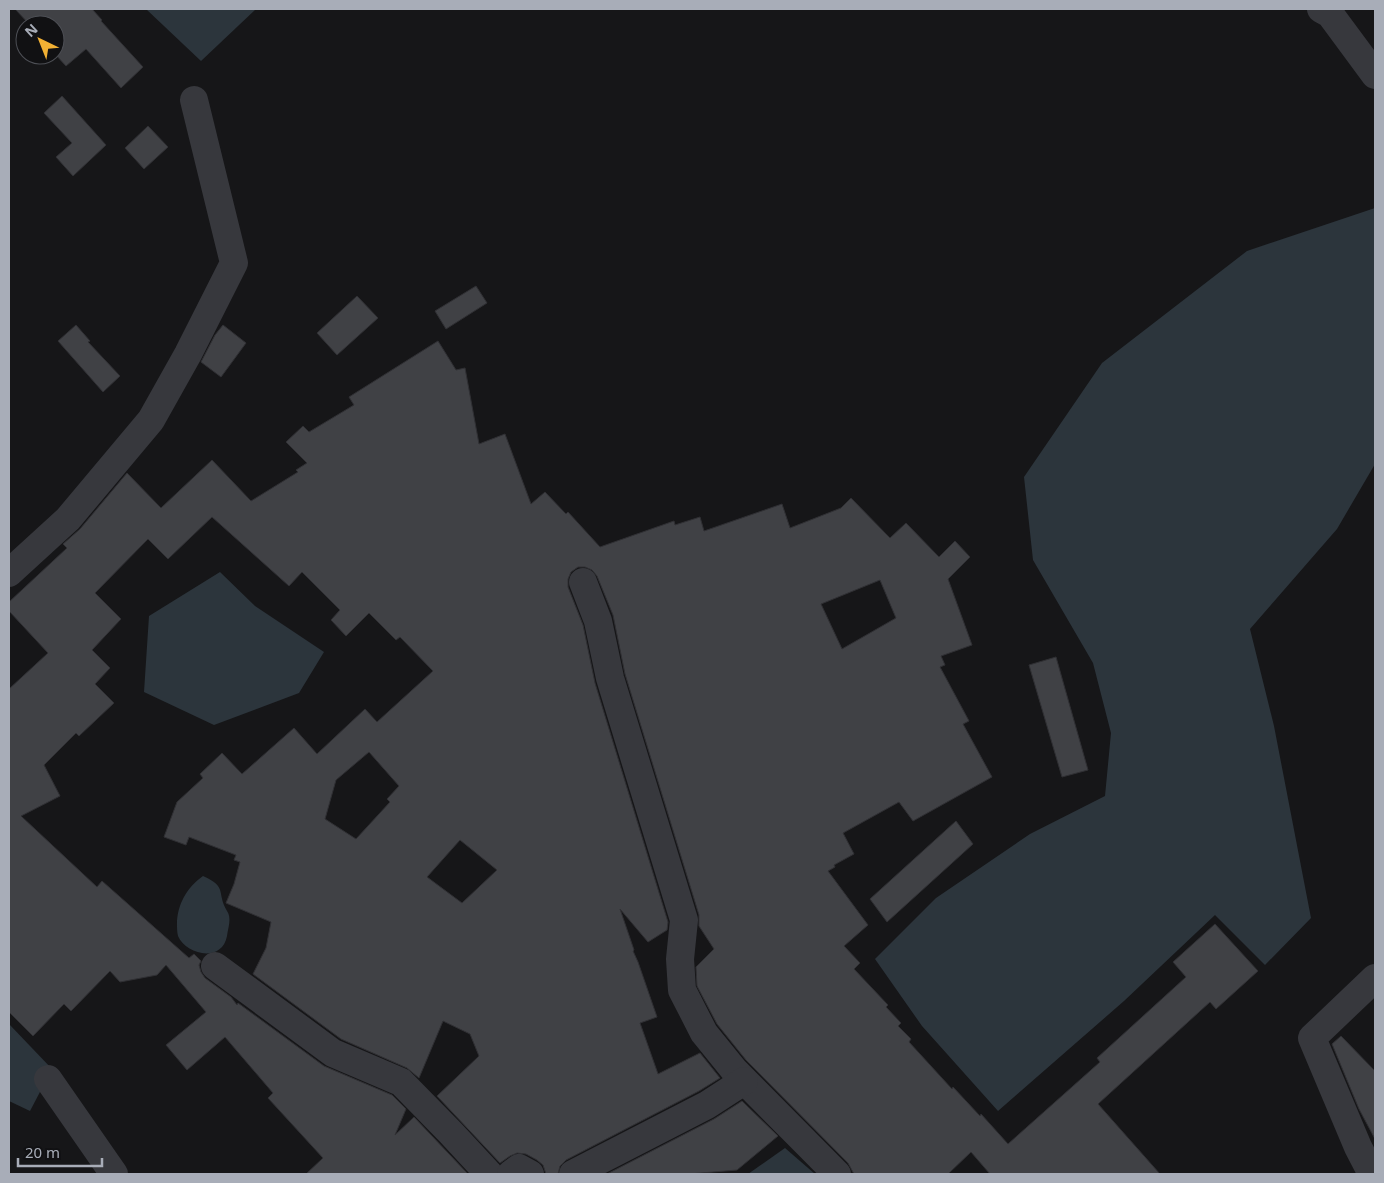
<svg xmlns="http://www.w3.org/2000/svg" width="1384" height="1183" viewBox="0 0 1384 1183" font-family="'Noto Sans',sans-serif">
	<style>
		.water { fill: #2c353c }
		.building { fill: #404145; stroke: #303034; fill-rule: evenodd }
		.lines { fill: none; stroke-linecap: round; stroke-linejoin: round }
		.minor { stroke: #37383d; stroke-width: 28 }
		.tertiary { stroke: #37383d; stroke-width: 28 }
	</style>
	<rect width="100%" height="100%" fill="#161618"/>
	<!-- water -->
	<g class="water">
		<path d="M 146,9 L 256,9 L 201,61 Z"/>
		<path d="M 1375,208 L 1375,464 L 1337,529 L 1250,629 L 1274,726 L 1311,918 L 1265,965 L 1215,915 L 1124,1001 L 998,1111 L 922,1026 L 875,959 L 936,898 L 1030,834 L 1105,796 L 1111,733 L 1093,663 L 1033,560 L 1024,477 L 1102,363 L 1247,251 Z"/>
		<path d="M 220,572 L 255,606 L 324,652 L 299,693 L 214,725 L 144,692 L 149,616 Z"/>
		<path d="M 203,876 C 228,887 216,892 227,911 C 232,918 228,928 227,936 C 222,963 186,955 178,936 C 177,932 177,928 177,924 C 177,905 187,887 203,876 Z"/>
		<path d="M 9,1024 L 52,1069 L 30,1111 L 9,1101 Z"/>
		<path d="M 785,1148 L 815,1174 L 748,1174 Z"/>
	</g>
	<!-- building -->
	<g class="building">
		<path d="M 15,9 L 92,9 L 102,20 L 101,21 L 143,67 L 121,88 L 86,49 L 66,66 L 55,54 L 55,25 L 30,25 Z"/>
		<path d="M 62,96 L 106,145 L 73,176 L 56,157 L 72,143 L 44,113 Z"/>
		<path d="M 148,126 L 168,147 L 144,169 L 125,148 Z"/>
		<path d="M 476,286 L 487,303 L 446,329 L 435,311 Z"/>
		<path d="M 357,296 L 378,318 L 337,355 L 317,333 Z"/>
		<path d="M 76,325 L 90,341 L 88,342 L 120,376 L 103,392 L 58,341 Z"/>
		<path d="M 223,325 L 246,343 L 221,377 L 201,362 L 215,335 Z"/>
		<path d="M 438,341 L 456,370 L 465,368 L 479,444 L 505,434 L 531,504 L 545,492 L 566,514 L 568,512 L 600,547 L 674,521 L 675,525 L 700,517 L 704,531 L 782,504 L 790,528 L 841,508 L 851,498 L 890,538 L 906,523 L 939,557 L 955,541 L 970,557 L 948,579 L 972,645 L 941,656 L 945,665 L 940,667 L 969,721 L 963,724 L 992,777 L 913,821 L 899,802 L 843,833 L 854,854 L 834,865 L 835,867 L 828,871 L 868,925 L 844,946 L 860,963 L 854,969 L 888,1005 L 886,1007 L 901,1023 L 898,1026 L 911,1039 L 909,1042 L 952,1089 L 953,1087 L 980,1116 L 981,1114 L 1008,1144 L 1100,1062 L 1097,1058 L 1186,977 L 1173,962 L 1215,924 L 1258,971 L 1216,1009 L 1210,1002 L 1098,1104 L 1160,1174 L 990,1174 L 971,1152 L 948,1174 L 854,1174 L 848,1163 L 746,1060 L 717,1024 L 697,986 L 696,967 L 714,949 L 699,926 L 699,915 L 625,674 L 613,615 L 597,576 L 592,570 L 585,567 L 578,567 L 571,572 L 568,579 L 568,587 L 583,625 L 595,683 L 668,922 L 667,930 L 648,942 L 620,909 L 634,950 L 633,951 L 638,962 L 657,1017 L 640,1023 L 658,1074 L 700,1053 L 720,1078 L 699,1091 L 566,1160 L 560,1166 L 558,1174 L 546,1174 L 543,1165 L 537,1160 L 526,1154 L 517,1153 L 510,1156 L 500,1163 L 437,1096 L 479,1056 L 470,1034 L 443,1021 L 419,1078 L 407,1068 L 341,1039 L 253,974 L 266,948 L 271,922 L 226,903 L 234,884 L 240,862 L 234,860 L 236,855 L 189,837 L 186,845 L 164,837 L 177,802 L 203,778 L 200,774 L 222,753 L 242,774 L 294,728 L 317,754 L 365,709 L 377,722 L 433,671 L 400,637 L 396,640 L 369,613 L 346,636 L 331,620 L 340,610 L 302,572 L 289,586 L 212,517 L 168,559 L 148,539 L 95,593 L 121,619 L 92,650 L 110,668 L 95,684 L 114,703 L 79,736 L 76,733 L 44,765 L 60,796 L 21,816 L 97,887 L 102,881 L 189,958 L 194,954 L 201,961 L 199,965 L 201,972 L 205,978 L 231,997 L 237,1005 L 238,1003 L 324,1066 L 392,1095 L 406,1109 L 395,1135 L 414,1117 L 468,1174 L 306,1174 L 323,1158 L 268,1098 L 273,1093 L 225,1037 L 187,1070 L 166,1045 L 206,1012 L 166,965 L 157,975 L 120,982 L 110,971 L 71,1011 L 64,1004 L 33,1036 L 9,1012 L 9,689 L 48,653 L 9,611 L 9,602 L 67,548 L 63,544 L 80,529 L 127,473 L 161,508 L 212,460 L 251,501 L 298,472 L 296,470 L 307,463 L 286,442 L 303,426 L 309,432 L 354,405 L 349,397 ZM 880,580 L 896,618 L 842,649 L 821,604 ZM 369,752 L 399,786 L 387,799 L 390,802 L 356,839 L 325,819 L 336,780 ZM 460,840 L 497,870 L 462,903 L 427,877 Z"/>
		<path d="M 1056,657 L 1088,770 L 1062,777 L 1029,665 Z"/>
		<path d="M 956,821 L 973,844 L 887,922 L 870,899 Z"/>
		<path d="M 1341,1036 L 1375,1071 L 1375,1139 L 1359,1109 L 1332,1044 Z"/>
		<path d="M 742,1101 L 778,1136 L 737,1170 L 689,1174 L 607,1174 L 714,1119 Z"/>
	</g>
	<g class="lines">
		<!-- minor -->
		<g class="minor">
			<path d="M 9,573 L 68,519 L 151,420 L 188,354 L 234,263 L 194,100"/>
			<path d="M 583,582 L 598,621 L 610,678 L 684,920 L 680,959 L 682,990 L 704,1033 L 734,1070 L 837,1174"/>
			<path d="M 215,966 L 333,1053 L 401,1082 L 451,1133 L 489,1174"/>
			<path d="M 48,1079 L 114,1174"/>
			<path d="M 511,1174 L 519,1168 L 530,1174"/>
			<path d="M 573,1174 L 707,1105 L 744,1081"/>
			<path d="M 1372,1174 L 1358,1147 L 1312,1038 L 1375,978"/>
		</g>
		<!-- tertiary -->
		<path class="tertiary" d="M 1321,9 L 1330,14 L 1375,75"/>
	</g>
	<!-- border -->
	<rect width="1384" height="1183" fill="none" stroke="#a8adb8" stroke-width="20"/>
	<!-- north arrow -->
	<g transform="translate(40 40) rotate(317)"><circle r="24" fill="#111113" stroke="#4d4f55"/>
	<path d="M0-4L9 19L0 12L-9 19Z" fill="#f2b134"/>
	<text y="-8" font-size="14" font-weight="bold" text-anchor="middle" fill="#a8adb8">N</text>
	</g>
	<!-- scale -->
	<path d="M18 1158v8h84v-8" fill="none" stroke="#a8adb8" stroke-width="2.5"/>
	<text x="25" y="1158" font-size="15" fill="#a8adb8" stroke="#111113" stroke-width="4" paint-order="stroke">20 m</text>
</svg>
